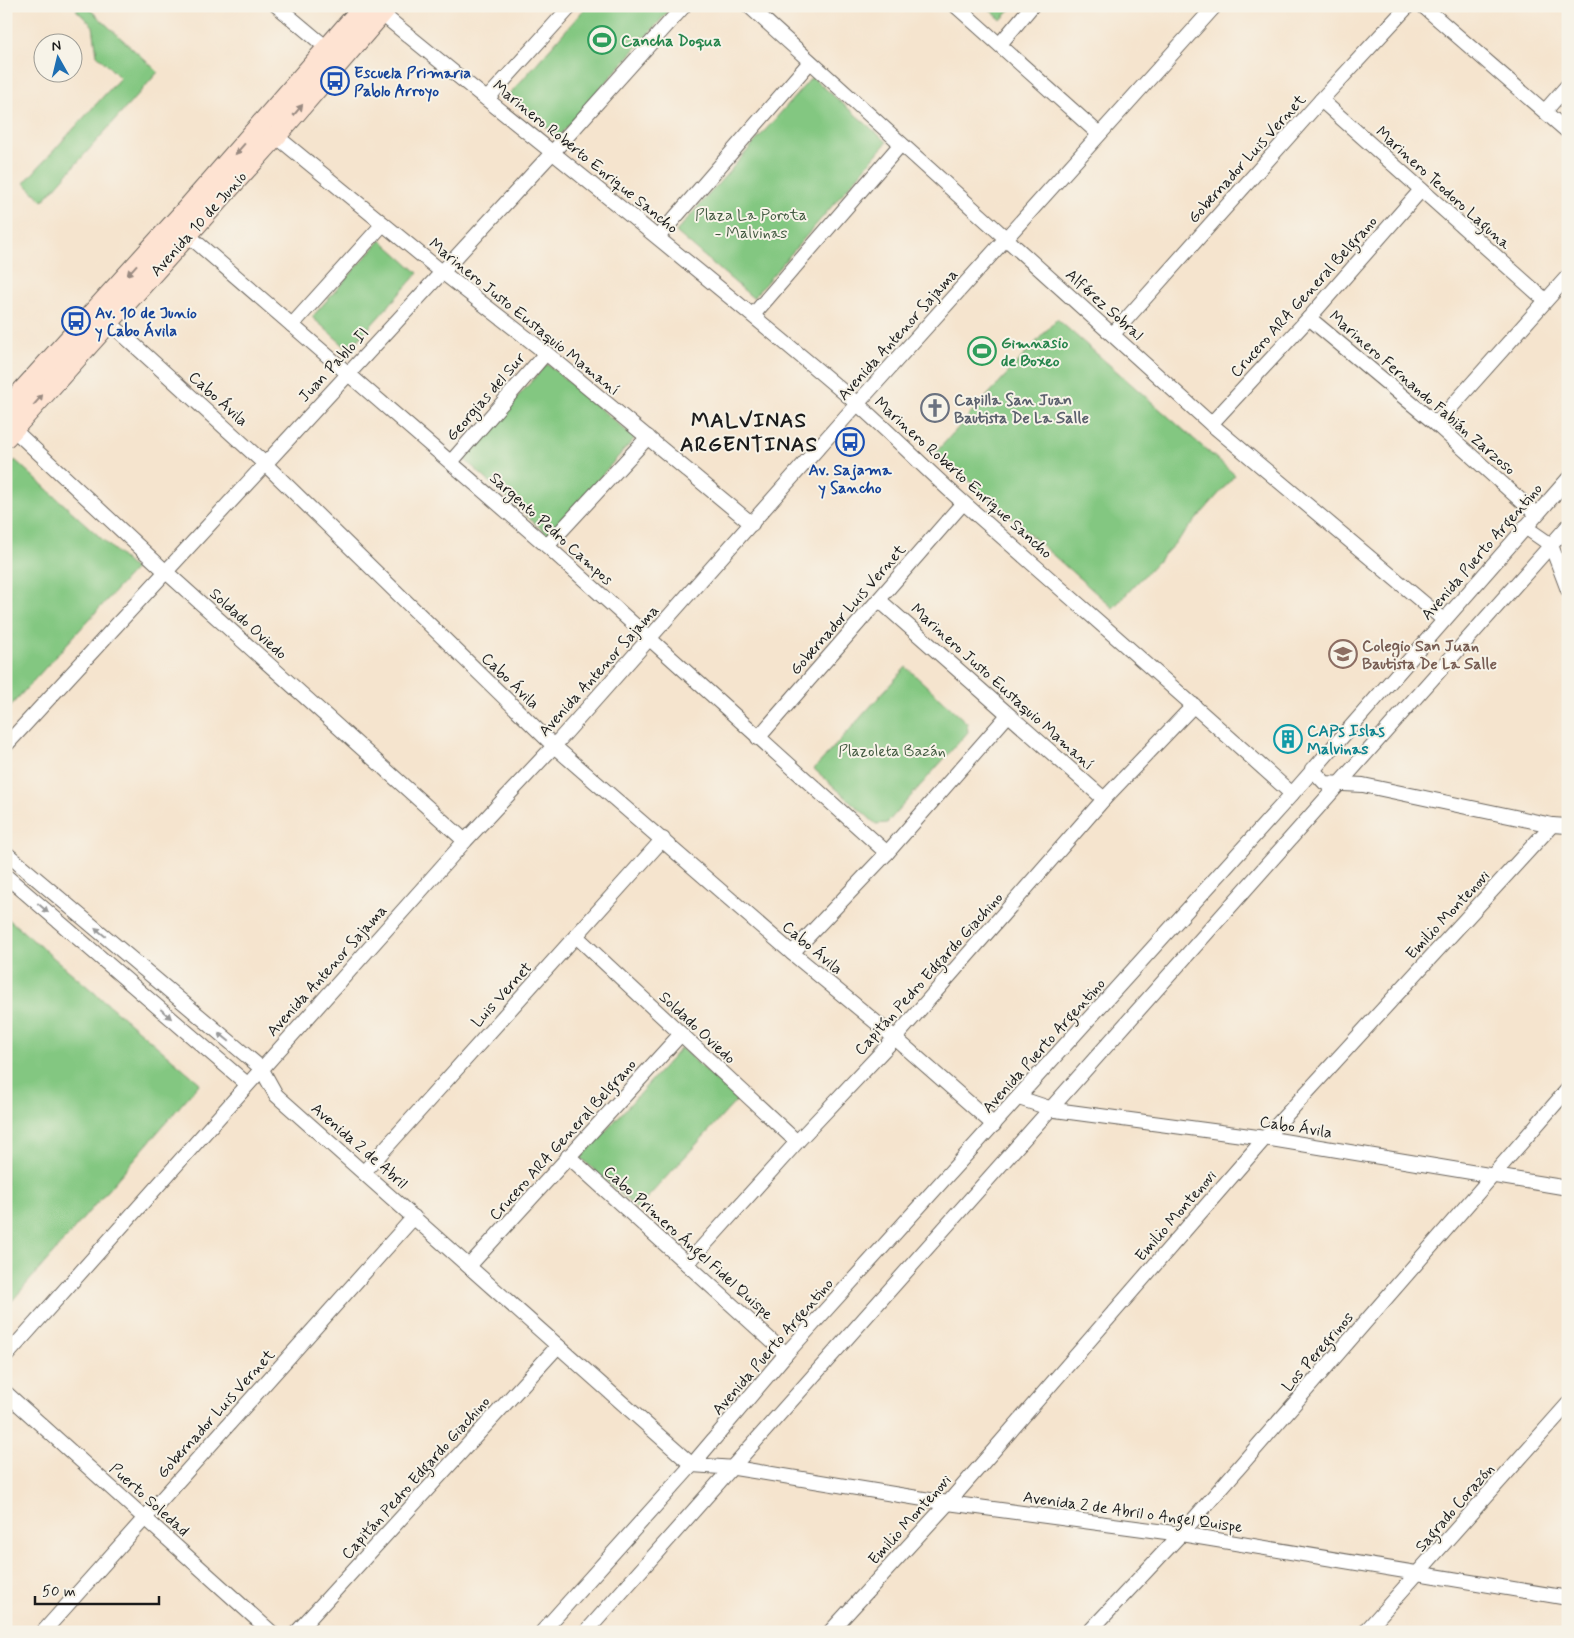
<svg xmlns="http://www.w3.org/2000/svg" width="1574" height="1638" viewBox="0 0 1574 1638" font-family="Mynerve,sans-serif">
	<style>
		.green { fill: #83c781; stroke: #50724e }
		.lines { fill: none; stroke-linecap: round; stroke-linejoin: round }
		.street-casing { stroke: #68625a; stroke-width: 16 }
		.secondary-casing { stroke: #68625a; stroke-width: 22 }
		.street { stroke: #fff; stroke-width: 14 }
		.secondary { stroke: #fee3d2; stroke-width: 20 }
		.oneway { fill: #988980 }
		.oneway2 { fill: #999 }
		.labels { text-anchor: middle; stroke-width: 4; stroke-linejoin: round; paint-order: stroke }
		.leisure-label { font-size: 16px; font-weight: bold; fill: #27864d; stroke: #f7f3e8; text-anchor: start }
		.transit-label { font-size: 16px; font-weight: bold; fill: #164399; stroke: #f7f3e8; text-anchor: start }
		.street-label { font-size: 16px; fill: #1c1c1c; stroke: #f7f3e8 }
		.park-label { font-size: 16px; fill: #40583f; stroke: #f7f3e8 }
		.worship-label { font-size: 16px; font-weight: bold; fill: #5b616d; stroke: #f7f3e8; text-anchor: start }
		.education-label { font-size: 16px; font-weight: bold; fill: #785e54; stroke: #f7f3e8; text-anchor: start }
		.culture-label { font-size: 16px; font-weight: bold; fill: #0d838f; stroke: #f7f3e8; text-anchor: start }
		.district-label { font-size: 21px; font-weight: bold; letter-spacing: 1px; fill: #1c1c1c; stroke: #f7f3e8 }
	</style>
	<rect width="100%" height="100%" fill="#f7f3e8"/>
	<filter id="ink" filterUnits="userSpaceOnUse"><feTurbulence type="fractalNoise" baseFrequency=".02" numOctaves="2"/><feDisplacementMap in="SourceGraphic" scale="10" xChannelSelector="R" yChannelSelector="G"/><feConvolveMatrix kernelMatrix="1 2 1 2 8 2 1 2 1" color-interpolation-filters="sRGB"/></filter>
	<filter id="wash" filterUnits="userSpaceOnUse"><feTurbulence type="fractalNoise" baseFrequency=".0096" numOctaves="4" result="noise"/><feDisplacementMap in="SourceGraphic" scale="20" xChannelSelector="R" yChannelSelector="G"/><feGaussianBlur stdDeviation="1.12" result="paint"/><feColorMatrix in="noise" values="0 0 0 0 0 0 0 0 0 0 0 0 0 0 0 0 0 1.4 0 .05"/><feComposite in="paint" operator="in"/></filter>
	<g filter="url(#wash)">
		<rect width="100%" height="100%" fill="#f5e4ce"/>
		<!-- green -->
		<g class="green">
			<path d="M 80,6 L 86,6 L 158,72 L 43,201 L 24,183 L 120,78 L 97,55 L 93,26 L 76,10 Z"/>
			<path d="M 587,6 L 673,6 L 558,137 L 509,95 Z"/>
			<path d="M 986,6 L 1014,6 L 1001,20 Z"/>
			<path d="M 812,77 L 887,142 L 753,298 L 676,232 Z"/>
			<path d="M 381,240 L 418,273 L 349,350 L 312,317 Z"/>
			<path d="M 1057,319 L 1235,475 L 1182,536 L 1113,608 L 936,452 Z"/>
			<path d="M 547,364 L 635,438 L 548,535 L 463,458 Z"/>
			<path d="M 15,460 L 135,569 L 6,711 L 6,470 Z"/>
			<path d="M 906,667 L 967,723 L 968,732 L 887,823 L 876,824 L 814,769 Z"/>
			<path d="M 6,917 L 200,1083 L 6,1308 Z"/>
			<path d="M 681,1048 L 738,1099 L 637,1209 L 581,1158 Z"/>
		</g>
	</g>
	<g filter="url(#ink)">
		<g class="lines">
			<defs>
				<g id="street">
					<path d="M 277,6 L 334,54"/>
					<path d="M 749,6 L 1211,424 L 1444,620"/>
					<path d="M 956,6 L 1099,134"/>
					<path d="M 1423,6 L 1568,132"/>
					<path d="M 376,9 C 535,140 698,267 854,401 C 892,434 927,471 965,504 C 1074,601 1184,696 1292,794"/>
					<path d="M 1000,44 L 1032,6"/>
					<path d="M 487,99 L 571,6"/>
					<path d="M 1321,100 L 1545,300"/>
					<path d="M 1545,111 L 1568,85"/>
					<path d="M 276,136 L 442,272 L 546,353 L 752,524"/>
					<path d="M 188,235 L 547,546 L 887,853"/>
					<path d="M 659,236 L 810,62"/>
					<path d="M 753,315 L 901,144"/>
					<path d="M 1309,318 L 1436,424 L 1536,514"/>
					<path d="M 108,321 L 265,464 L 554,746 L 792,953 L 895,1038 L 994,1125"/>
					<path d="M 292,325 L 383,224"/>
					<path d="M 1113,334 L 1321,100 L 1408,6"/>
					<path d="M 1211,424 L 1309,318 L 1421,190"/>
					<path d="M 1436,424 L 1568,276"/>
					<path d="M 13,429 L 165,571 L 465,841"/>
					<path d="M 451,462 L 546,353"/>
					<path d="M 1525,527 L 1551,545 L 1568,590"/>
					<path d="M 547,546 L 648,437"/>
					<path d="M 879,600 L 1104,799"/>
					<path d="M 758,738 L 963,503"/>
					<path d="M 6,745 L 552,153 L 684,6"/>
					<path d="M 1312,769 L 1325,783 L 1363,785 L 1552,825 L 1568,826"/>
					<path d="M 6,853 L 261,1068 L 276,1095 L 692,1465 L 735,1468 L 948,1503 L 1181,1534 L 1568,1598"/>
					<path d="M 6,876 L 247,1084"/>
					<path d="M 576,936 L 797,1142"/>
					<path d="M 792,953 L 887,853 L 1008,715"/>
					<path d="M 1019,1098 L 1055,1110 L 1265,1138 L 1568,1188"/>
					<path d="M 568,1156 L 786,1354"/>
					<path d="M 364,1172 L 663,839"/>
					<path d="M 687,1264 L 797,1142 L 895,1038 L 1104,799 L 1194,705"/>
					<path d="M 469,1266 L 680,1035"/>
					<path d="M 6,1356 L 465,841 L 554,746 L 857,404 L 1215,6"/>
					<path d="M 6,1393 L 271,1632"/>
					<path d="M 43,1632 L 414,1217"/>
					<path d="M 297,1632 L 558,1346"/>
					<path d="M 542,1632 L 692,1465 L 786,1354 L 1292,794 L 1568,479"/>
					<path d="M 586,1632 L 1568,526"/>
					<path d="M 830,1632 L 948,1503 L 1265,1138 L 1552,825"/>
					<path d="M 1089,1632 L 1181,1534 L 1568,1089"/>
					<path d="M 1365,1632 L 1568,1404"/>
				</g>
				<g id="secondary">
					<path d="M 6,409 L 185,211 L 364,6"/>
					<path d="M 6,437 L 276,136 L 388,6"/>
				</g>
			</defs>
			<!-- street casing -->
			<use href="#street" class="street-casing"/>
			<!-- secondary casing -->
			<use href="#secondary" class="secondary-casing"/>
			<!-- street -->
			<use href="#street" class="street"/>
			<!-- secondary -->
			<use href="#secondary" class="secondary"/>
		</g>
		<!-- one-way arrows -->
		<defs><path id="oneway-solid" d="M-6-.8H1V-3.2L6.5 0L1 3.2V.8H-6Z" transform="scale(1.25)"/></defs>
		<g class="oneway">
			<use href="#oneway-solid" transform="translate(298 110) rotate(-50)"/>
			<use href="#oneway-solid" transform="translate(240 149) rotate(131)"/>
			<use href="#oneway-solid" transform="translate(132 270) rotate(132)"/>
			<use href="#oneway-solid" transform="translate(38 400) rotate(-49)"/>
		</g>
		<g class="oneway2">
			<use href="#oneway-solid" transform="translate(43 908) rotate(41)"/>
			<use href="#oneway-solid" transform="translate(100 932) rotate(-140)"/>
			<use href="#oneway-solid" transform="translate(166 1014) rotate(41)"/>
			<use href="#oneway-solid" transform="translate(224 1037) rotate(-140)"/>
		</g>
	</g>
	<!-- icons -->
	<defs>
		<symbol id="stadium-ring" viewBox="-11 -11 22 22"><circle r="9.5" fill="#f7f3e8" stroke="#2e9e5b" stroke-width="1.5"/><path d="M0-5a6.5 5 0 1 0 0 10a6.5 5 0 1 0 0-10ZM-3.5-1.8h7v3.6h-7Z" fill="#2e9e5b"/></symbol>
		<symbol id="bus-ring" viewBox="-11 -11 22 22"><circle r="9.5" fill="#f7f3e8" stroke="#1a4fb4" stroke-width="1.5"/><path d="M-5-6H5V4H4V6H2V4H-2V6H-4V4H-5ZM-3.5-4V0h7V-4ZM-3.5 1.2v1.5H-2V1.2ZM2 1.2v1.5H3.5V1.2Z" fill="#1a4fb4"/></symbol>
		<symbol id="church-ring" viewBox="-11 -11 22 22"><circle r="9.5" fill="#f7f3e8" stroke="#6b7280" stroke-width="1.5"/><path d="M-1.2-6h2.4v3.5h3.3v2.4h-3.3V6h-2.4V-.1h-3.3v-2.4h3.3Z" fill="#6b7280"/></symbol>
		<symbol id="school-ring" viewBox="-11 -11 22 22"><circle r="9.5" fill="#f7f3e8" stroke="#8d6e63" stroke-width="1.5"/><path d="M0-5L7-2L0 1L-7-2ZM-4 1L0 2.5L4 1V4Q0 6-4 4Z" fill="#8d6e63"/></symbol>
		<symbol id="building-ring" viewBox="-11 -11 22 22"><circle r="9.5" fill="#f7f3e8" stroke="#0f9aa8" stroke-width="1.5"/><path d="M-4-6H4V6H1V3H-1V6H-4ZM-2.5-4.3h1.7v1.8h-1.7ZM.8-4.3h1.7v1.8H.8ZM-2.5-1h1.7V.8h-1.7ZM.8-1h1.7V.8H.8Z" fill="#0f9aa8"/></symbol>
	</defs>
	<g fill-rule="evenodd">
		<use href="#stadium-ring" x="586" y="24" width="32" height="32"/>
		<use href="#bus-ring" x="319" y="65" width="32" height="32"/>
		<use href="#bus-ring" x="60" y="305" width="32" height="32"/>
		<use href="#stadium-ring" x="966" y="335" width="32" height="32"/>
		<use href="#church-ring" x="919" y="392" width="32" height="32"/>
		<use href="#bus-ring" x="834" y="426" width="32" height="32"/>
		<use href="#school-ring" x="1327" y="638" width="32" height="32"/>
		<use href="#building-ring" x="1272" y="723" width="32" height="32"/>
	</g>
	<g class="labels">
		<!-- leisure labels -->
		<g class="leisure-label">
			<text x="621" y="46">Cancha Doqua</text>
			<text x="1001" y="348">Gimnasio<tspan x="1001" dy="18">de Boxeo</tspan></text>
		</g>
		<!-- transit labels -->
		<g class="transit-label">
			<text x="354" y="78">Escuela Primaria<tspan x="354" dy="18">Pablo Arroyo</tspan></text>
			<text x="95" y="318">Av. 10 de Junio<tspan x="95" dy="18">y Cabo Ávila</tspan></text>
			<text x="850" y="475" text-anchor="middle">Av. Sajama<tspan x="850" dy="18">y Sancho</tspan></text>
		</g>
		<!-- street labels -->
		<g class="street-label">
			<text transform="translate(586 156) rotate(39)" y="6">Marinero Roberto Enrique Sancho</text>
			<text transform="translate(1246 158) rotate(-48)" y="6">Gobernador Luis Vernet</text>
			<text transform="translate(1444 187) rotate(42)" y="6">Marinero Teodoro Laguna</text>
			<text transform="translate(198 223) rotate(-48)" y="6">Avenida 10 de Junio</text>
			<text transform="translate(1303 296) rotate(-48)" y="6">Crucero ARA General Belgrano</text>
			<text transform="translate(1105 304) rotate(42)" y="6">Alférez Sobral</text>
			<text transform="translate(525 316) rotate(39)" y="6">Marinero Justo Eustaquio Mamaní</text>
			<text transform="translate(897 334) rotate(-48)" y="6">Avenida Antenor Sajama</text>
			<text transform="translate(333 364) rotate(-47)" y="6">Juan Pablo II</text>
			<text transform="translate(1423 392) rotate(41)" y="6">Marinero Fernando Fabián Zarzoso</text>
			<text transform="translate(485 396) rotate(-49)" y="6">Georgias del Sur</text>
			<text transform="translate(219 398) rotate(42)" y="6">Cabo Ávila</text>
			<text transform="translate(964 477) rotate(42)" y="6">Marinero Roberto Enrique Sancho</text>
			<text transform="translate(552 528) rotate(42)" y="6">Sargento Pedro Campos</text>
			<text transform="translate(1481 551) rotate(-49)" y="6">Avenida Puerto Argentino</text>
			<text transform="translate(847 609) rotate(-49)" y="6">Gobernador Luis Vernet</text>
			<text transform="translate(249 623) rotate(42)" y="6">Soldado Oviedo</text>
			<text transform="translate(598 670) rotate(-48)" y="6">Avenida Antenor Sajama</text>
			<text transform="translate(511 680) rotate(44)" y="6">Cabo Ávila</text>
			<text transform="translate(1003 686) rotate(42)" y="6">Marinero Justo Eustaquio Mamaní</text>
			<text transform="translate(1447 914) rotate(-47)" y="6">Emilio Montenovi</text>
			<text transform="translate(813 947) rotate(40)" y="6">Cabo Ávila</text>
			<text transform="translate(326 970) rotate(-48)" y="6">Avenida Antenor Sajama</text>
			<text transform="translate(928 973) rotate(-48)" y="6">Capitán Pedro Edgardo Giachino</text>
			<text transform="translate(501 994) rotate(-48)" y="6">Luis Vernet</text>
			<text transform="translate(698 1027) rotate(43)" y="6">Soldado Oviedo</text>
			<text transform="translate(1043 1045) rotate(-48)" y="6">Avenida Puerto Argentino</text>
			<text transform="translate(1296 1126) rotate(9)" y="6">Cabo Ávila</text>
			<text transform="translate(562 1139) rotate(-48)" y="6">Crucero ARA General Belgrano</text>
			<text transform="translate(360 1145) rotate(41)" y="6">Avenida 2 de Abril</text>
			<text transform="translate(1175 1215) rotate(-49)" y="6">Emilio Montenovi</text>
			<text transform="translate(689 1242) rotate(42)" y="6">Cabo Primero Ángel Fidel Quispe</text>
			<text transform="translate(772 1346) rotate(-49)" y="6">Avenida Puerto Argentino</text>
			<text transform="translate(1317 1351) rotate(-49)" y="6">Los Peregrinos</text>
			<text transform="translate(215 1413) rotate(-48)" y="6">Gobernador Luis Vernet</text>
			<text transform="translate(415 1477) rotate(-48)" y="6">Capitán Pedro Edgardo Giachino</text>
			<text transform="translate(150 1499) rotate(42)" y="6">Puerto Soledad</text>
			<text transform="translate(1454 1507) rotate(-49)" y="6">Sagrado Corazón</text>
			<text transform="translate(1133 1511) rotate(8)" y="6">Avenida 2 de Abril o Angel Quispe</text>
			<text transform="translate(909 1519) rotate(-48)" y="6">Emilio Montenovi</text>
		</g>
		<!-- park labels -->
		<g class="park-label">
			<text x="751" y="220">Plaza La Porota<tspan x="751" dy="18">- Malvinas</tspan></text>
			<text x="892" y="756">Plazoleta Bazán</text>
		</g>
		<!-- worship labels -->
		<g class="worship-label">
			<text x="954" y="405">Capilla San Juan<tspan x="954" dy="18">Bautista De La Salle</tspan></text>
		</g>
		<!-- education labels -->
		<g class="education-label">
			<text x="1362" y="651">Colegio San Juan<tspan x="1362" dy="18">Bautista De La Salle</tspan></text>
		</g>
		<!-- culture labels -->
		<g class="culture-label">
			<text x="1307" y="736">CAPs Islas<tspan x="1307" dy="18">Malvinas</tspan></text>
		</g>
		<!-- district labels -->
		<g class="district-label">
			<text x="749" y="427">MALVINAS<tspan x="749" dy="24">ARGENTINAS</tspan></text>
		</g>
	</g>
	<!-- margin -->
	<rect width="1574" height="1638" fill="none" stroke="#f7f3e8" stroke-width="25"/>
	<!-- north arrow -->
	<g transform="translate(58 58) rotate(352)"><circle r="24" fill="#f7f3e8" stroke="#9f9d96"/>
	<path d="M0-4L9 19L0 12L-9 19Z" fill="#1f6fb2"/>
	<text y="-8" font-size="14" font-weight="bold" text-anchor="middle" fill="#1c1c1c">N</text>
	</g>
	<!-- scale -->
	<path d="M35 1596v8h124v-8" fill="none" stroke="#1c1c1c" stroke-width="2.5"/>
	<text x="42" y="1596" font-size="15" fill="#1c1c1c" stroke="#f7f3e8" stroke-width="4" paint-order="stroke">50 m</text>
</svg>
